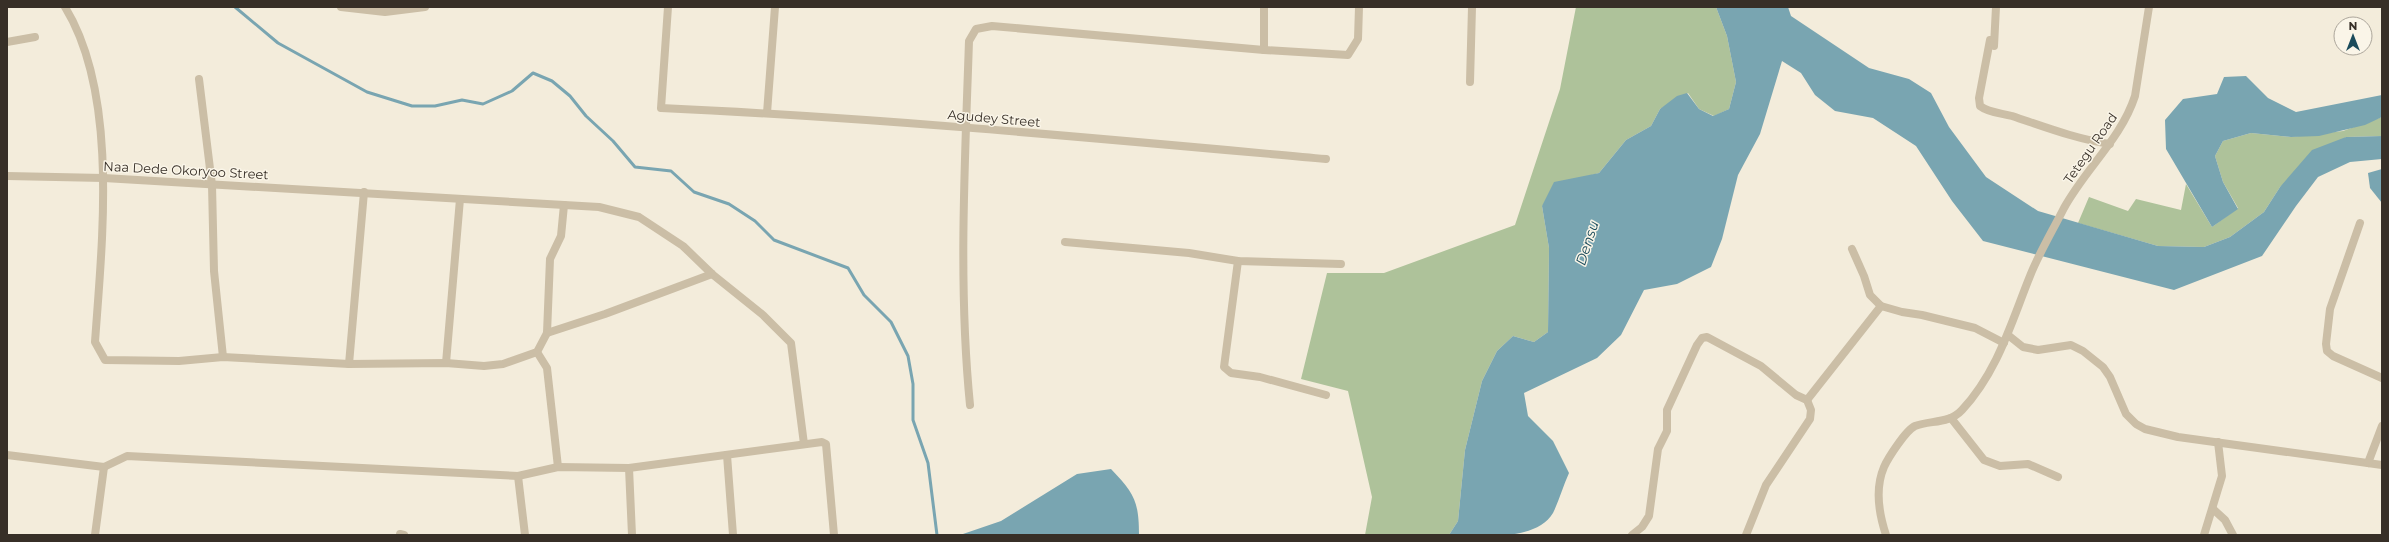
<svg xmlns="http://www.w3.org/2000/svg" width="2389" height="542" viewBox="0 0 2389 542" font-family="Montserrat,sans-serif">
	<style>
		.green { fill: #aec29a }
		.water { fill: #79a5b1 }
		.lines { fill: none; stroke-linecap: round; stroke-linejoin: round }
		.stream { stroke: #79a5b1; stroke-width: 3 }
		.minor { stroke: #cbbea6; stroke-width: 8 }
		.labels { text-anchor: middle; stroke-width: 3; stroke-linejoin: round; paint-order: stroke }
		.street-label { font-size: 13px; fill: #372f27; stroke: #faf5e8 }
		.water-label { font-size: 14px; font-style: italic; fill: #1b4b5b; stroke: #faf5e8 }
	</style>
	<rect width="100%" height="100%" fill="#f3ecdb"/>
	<!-- green -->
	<g class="green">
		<path d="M 1576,7 L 1716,7 L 1727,36 L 1736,82 L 1729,109 L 1714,116 L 1699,109 L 1688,93 L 1660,109 L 1651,126 L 1626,140 L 1599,173 L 1581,178 L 1542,206 L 1549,248 L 1548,332 L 1534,342 L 1513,336 L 1497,351 L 1482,381 L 1465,450 L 1458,521 L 1449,535 L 1365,535 L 1372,497 L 1348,391 L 1301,379 L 1327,273 L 1384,273 L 1515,225 L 1560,89 Z"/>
		<path d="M 2382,117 L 2382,136 L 2346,137 L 2280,187 L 2264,212 L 2230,237 L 2204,247 L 2158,246 L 2078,223 L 2089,197 L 2128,211 L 2136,199 L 2181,210 L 2186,184 L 2212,227 L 2238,208 L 2223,182 L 2215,156 L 2223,141 L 2251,133 L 2291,137 L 2343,131 Z"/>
	</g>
	<!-- water -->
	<g class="water">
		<path d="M 1716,7 L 1788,7 L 1791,16 L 1869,68 L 1909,79 L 1931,93 L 1949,127 L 1986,177 L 2038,211 L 2158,246 L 2204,247 L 2230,237 L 2264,212 L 2280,187 L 2312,150 L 2346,137 L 2382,136 L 2382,159 L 2350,162 L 2318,177 L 2296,206 L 2262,256 L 2174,290 L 1983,241 L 1952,201 L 1916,146 L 1873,118 L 1835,111 L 1815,95 L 1801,73 L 1782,61 L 1760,134 L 1738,175 L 1722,239 L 1711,267 L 1677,284 L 1644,290 L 1621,335 L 1597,358 L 1524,393 L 1528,416 L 1553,441 L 1569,473 C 1563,486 1559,501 1553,513 C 1536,542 1480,535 1449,535 L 1458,521 L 1465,450 L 1482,381 L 1497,351 L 1513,336 L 1534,342 L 1548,332 L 1549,248 L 1542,206 L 1554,182 L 1599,173 L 1626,140 L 1651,126 L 1660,109 L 1677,96 L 1687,93 L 1699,109 L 1713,116 L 1729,109 L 1736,82 L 1727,36 Z"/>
		<path d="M 2246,76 L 2268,98 L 2296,112 L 2382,95 L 2382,117 L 2365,125 L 2319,136 L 2291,137 L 2251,133 L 2223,141 L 2215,156 L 2223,182 L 2238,209 L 2212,227 L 2166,149 L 2165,120 L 2183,99 L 2217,94 L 2224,77 Z"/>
		<path d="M 2382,169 L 2382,203 L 2370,188 L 2368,173 Z"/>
		<path d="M 1111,469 C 1134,493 1139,501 1139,535 L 960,535 L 1001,521 L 1077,474 Z"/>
	</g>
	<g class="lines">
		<!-- stream -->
		<path class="stream" d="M 235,7 L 278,43 L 367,92 L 412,106 L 435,106 L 462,100 L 483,104 L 512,91 L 533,73 L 552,81 L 570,96 L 586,116 L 613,141 L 635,167 L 671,171 L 694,192 L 729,204 L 755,221 L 774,240 L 848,268 L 864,295 L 891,322 L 908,356 L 913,384 L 913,420 L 928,463 L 937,535"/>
		<!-- minor -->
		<g class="minor">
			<path d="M 65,7 C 119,95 102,242 95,342 L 105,360 L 179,361 L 223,357 L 349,364 L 446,363 L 484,366 L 503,364 L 537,352 L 547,333 L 550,259 L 561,236 L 564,205"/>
			<path d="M 341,7 L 385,12 L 425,7"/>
			<path d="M 668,7 L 661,108 C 883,118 1104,139 1326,159"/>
			<path d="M 1990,40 L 1979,98 L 1980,106 C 1989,113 2001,113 2012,116 C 2045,127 2076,139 2110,144"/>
			<path d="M 7,42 L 35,37"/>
			<path d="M 1994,46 L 1996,7"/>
			<path d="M 1264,50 L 1264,7"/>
			<path d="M 199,79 L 212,185 L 214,271 L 223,357"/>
			<path d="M 1470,82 L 1472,7"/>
			<path d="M 767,113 L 775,7"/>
			<path d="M 7,176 L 104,178 L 599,207 L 639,217 L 683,246 L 712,274 L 763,315 L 791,343 L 804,444"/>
			<path d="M 2360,223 L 2330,309 L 2326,344 L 2327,351 L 2333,356 L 2382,378"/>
			<path d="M 1065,242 L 1189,253 L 1238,261 L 1341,264"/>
			<path d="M 1852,249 L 1864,276 L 1870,295 L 1881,306 L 1902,312 L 1922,315 L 1975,328 L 2004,343"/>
			<path d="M 1238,261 L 1224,367 L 1231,373 L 1260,377 L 1326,395"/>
			<path d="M 547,333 L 605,314 L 712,274"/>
			<path d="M 2008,335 L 2023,347 L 2038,350 L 2071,345 L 2083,351 L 2103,367 L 2110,377 L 2126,414 L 2136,424 L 2145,429 L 2178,437 L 2382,465"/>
			<path d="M 537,352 L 547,368 L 558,467"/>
			<path d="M 446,363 L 460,199"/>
			<path d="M 349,364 L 364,192"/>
			<path d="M 1807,400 L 1881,306"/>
			<path d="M 970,405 C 958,284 965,162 969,41 L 976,29 L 992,26 L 1264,50 L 1348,55 L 1358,39 L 1359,7"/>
			<path d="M 1951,418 L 1984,460 L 2000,466 L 2028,464 L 2058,477"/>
			<path d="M 7,455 L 104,467 L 127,456 L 518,476 L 558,467 L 629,468 L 822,442 L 826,444 L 834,535"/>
			<path d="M 727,455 L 733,535"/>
			<path d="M 2368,463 L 2382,426"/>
			<path d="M 629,468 L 632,535"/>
			<path d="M 518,476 L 525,535"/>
			<path d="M 2213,509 L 2225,520 L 2233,535"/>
			<path d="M 400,534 L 404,535"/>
			<path d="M 95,535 L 104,467"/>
			<path d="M 1632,535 L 1642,527 L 1649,516 L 1658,449 L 1667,431 L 1667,410 L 1697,345 L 1702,338 L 1707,337 L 1761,366 L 1796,395 L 1807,400 L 1811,410 L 1810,419 L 1766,485 L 1746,535"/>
			<path d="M 1886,535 C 1879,514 1875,488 1884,467 C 1888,458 1906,430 1915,426 C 1931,420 1949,424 1962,410 C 1998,371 2011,323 2030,276 C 2038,255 2054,228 2064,208 C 2086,168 2121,139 2135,96 L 2149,7"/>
			<path d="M 2204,535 L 2222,476 L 2218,442"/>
		</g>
	</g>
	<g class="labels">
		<!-- street labels -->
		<g class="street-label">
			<text transform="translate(994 118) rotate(5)" y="5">Agudey Street</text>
			<text transform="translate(2090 148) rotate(-55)" y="5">Tetegu Road</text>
			<text transform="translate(186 170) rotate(3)" y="5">Naa Dede Okoryoo Street</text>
		</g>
		<!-- water labels -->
		<g class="water-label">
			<text transform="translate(1587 243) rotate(-72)" y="5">Densu</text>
		</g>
	</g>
	<!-- border -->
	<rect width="2389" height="542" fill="none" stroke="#372f27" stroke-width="16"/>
	<!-- north arrow -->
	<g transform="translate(2353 36)"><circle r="19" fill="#faf5e8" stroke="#aca69b"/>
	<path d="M0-3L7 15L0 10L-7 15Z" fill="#1b4b5b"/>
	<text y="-6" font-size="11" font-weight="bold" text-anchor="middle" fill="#372f27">N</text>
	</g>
</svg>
